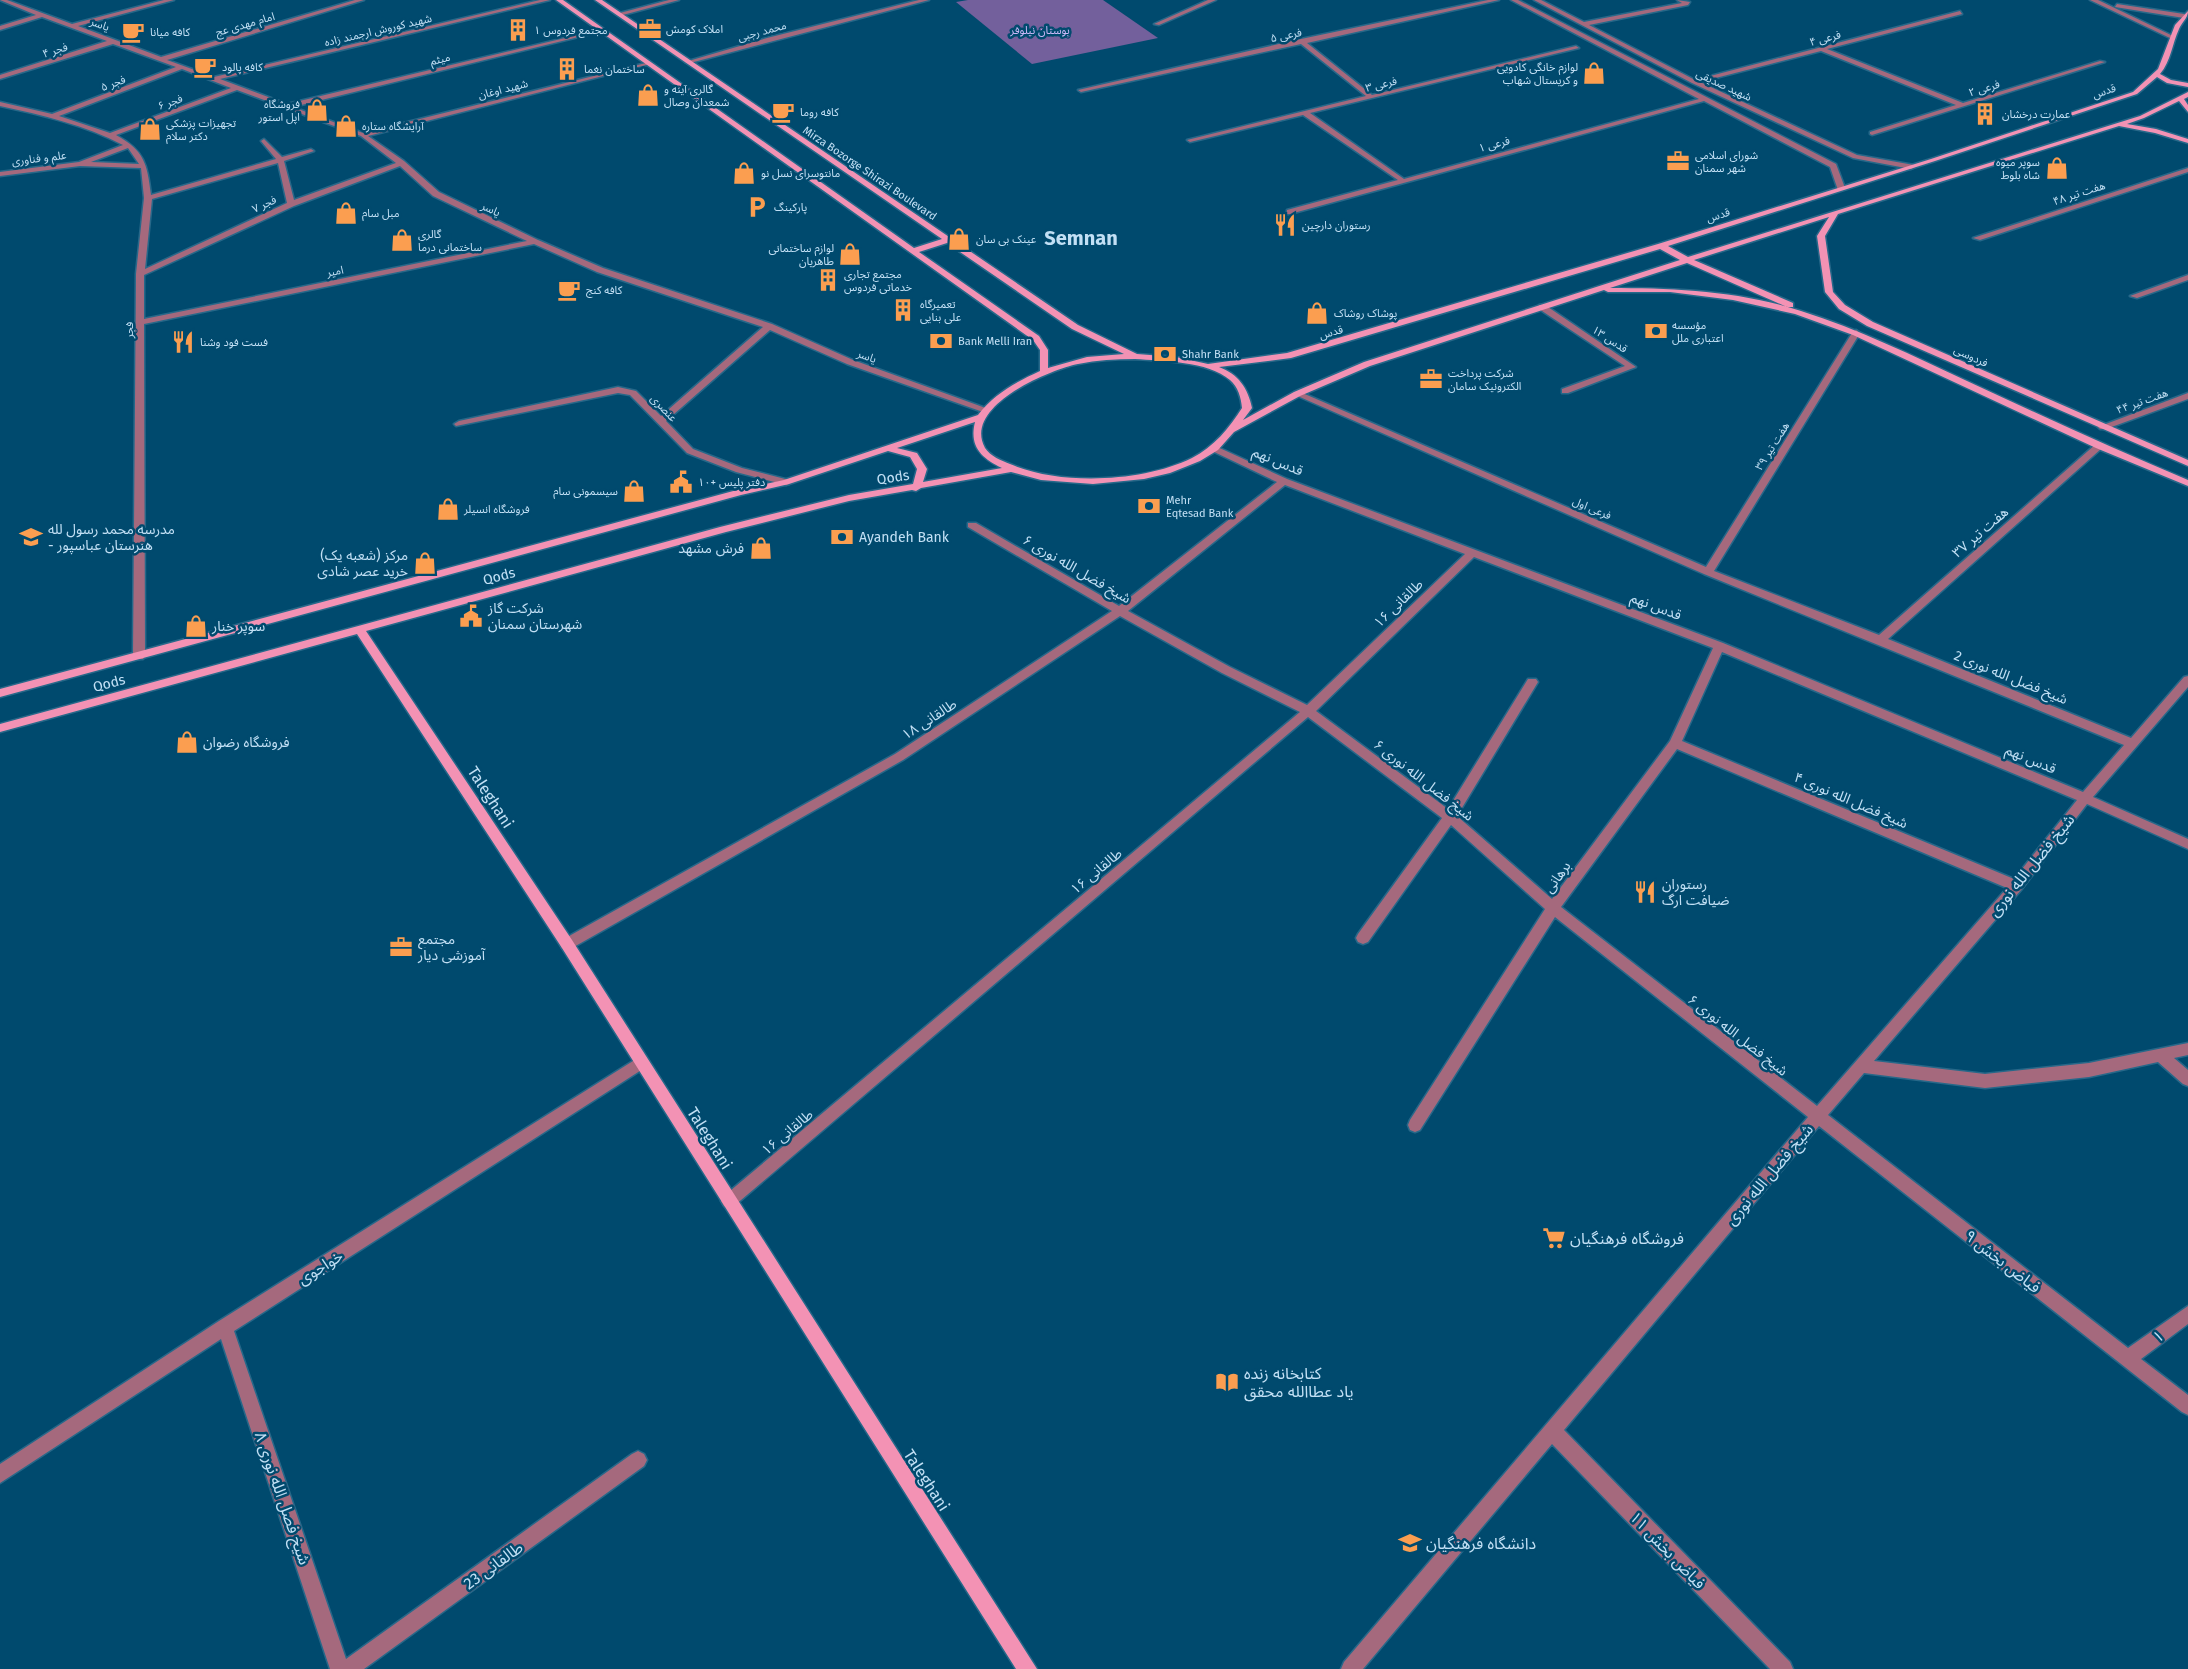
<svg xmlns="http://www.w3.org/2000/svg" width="2188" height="1669" viewBox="0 0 2188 1669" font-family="'Fira Sans','Noto Sans Arabic',sans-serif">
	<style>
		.green { fill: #73609c }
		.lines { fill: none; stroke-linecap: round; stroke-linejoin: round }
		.minor-casing { stroke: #276889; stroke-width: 3 }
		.major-casing { stroke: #276889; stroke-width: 3 }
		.minor { fill: #a5697d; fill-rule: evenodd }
		.major { fill: #f392b4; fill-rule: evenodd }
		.labels { text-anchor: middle; stroke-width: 5; stroke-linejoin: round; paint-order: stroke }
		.far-street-label { font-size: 11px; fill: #c2e0f5; stroke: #004a6e }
		.far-poi-label { font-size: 11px; fill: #c2e0f5; stroke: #004a6e; text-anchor: start }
		.far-park-label { font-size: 11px; fill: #cdb9f9; stroke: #004a6e }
		.street-label { font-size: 14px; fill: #c2e0f5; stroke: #004a6e }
		.poi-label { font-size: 14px; fill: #c2e0f5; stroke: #004a6e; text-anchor: start }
		.near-street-label { font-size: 16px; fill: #c2e0f5; stroke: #004a6e }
		.near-poi-label { font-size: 16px; fill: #c2e0f5; stroke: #004a6e; text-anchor: start }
		.far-town-label { font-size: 20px; font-weight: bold; fill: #c2e0f5; stroke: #004a6e }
	</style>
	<rect width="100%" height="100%" fill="#004a6e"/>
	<!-- green -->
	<path class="green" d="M 968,0 L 1103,0 L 1158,38 L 1032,64 L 956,2 Z"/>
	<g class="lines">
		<defs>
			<g id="minor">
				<path d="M 0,0 L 7,0 L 72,24 L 164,0 L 174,0 L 78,26 L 161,57 L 355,0 L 364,0 L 167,60 L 214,77 L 540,0 L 550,0 L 220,79 L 287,104 L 603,29 L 603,31 L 293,107 L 363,133 L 650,62 L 650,64 L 368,136 L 404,161 L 439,192 L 538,240 L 603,268 L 772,324 L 853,360 L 991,410 L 989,412 L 983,412 L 847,364 L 770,330 L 666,421 L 693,449 L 742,468 L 789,480 L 789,484 L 786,485 L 736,472 L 687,453 L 630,395 L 618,393 L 456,426 L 454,424 L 459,421 L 618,387 L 636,391 L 661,416 L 763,327 L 597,272 L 534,244 L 144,324 L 145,656 L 143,659 L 135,659 L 133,656 L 136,274 L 144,198 L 141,168 L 80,166 L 0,176 L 0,172 L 79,162 L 123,145 C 85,125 42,115 0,106 L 0,102 L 52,114 L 176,67 L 113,44 L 0,79 L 0,75 L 107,41 L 42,17 L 0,30 L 0,26 L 36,15 ZM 182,69 L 231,88 L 110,133 L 59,116 ZM 237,90 L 361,136 L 396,163 L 294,200 L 284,161 L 314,151 L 311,149 L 282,157 L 264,139 L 261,141 L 276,159 L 151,195 C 147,164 145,151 116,135 ZM 128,148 L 139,164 L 91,162 ZM 278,163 L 287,203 L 145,269 L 152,199 ZM 400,166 L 433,196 L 527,241 L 144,319 L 144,275 L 294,206 Z"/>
				<path d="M 669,0 L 679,0 L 619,16 L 616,14 Z"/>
				<path d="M 919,0 L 929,0 L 690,63 L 685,62 L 767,38 Z"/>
				<path d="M 1208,0 L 1216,0 L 1159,25 L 1154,24 Z"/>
				<path d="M 1488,0 L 1499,0 L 1307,43 L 1372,95 L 1576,46 L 1579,48 L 1310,113 L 1404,179 L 1699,99 L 1511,0 L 1518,0 L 1836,164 L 1845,188 L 1838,190 L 1830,167 L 1704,101 L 1290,214 L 1287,214 L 1287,210 L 1398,180 L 1303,115 L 1190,142 L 1187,140 L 1366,96 L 1301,44 L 1081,92 L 1078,90 L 1301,39 Z"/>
				<path d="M 1534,0 L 1541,0 L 1584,22 L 1682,3 L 1677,0 L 1690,2 L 1688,5 L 1589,25 L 1695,80 L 1960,11 L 1962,14 L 1827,49 L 1963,103 L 2100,61 L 2105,62 L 1872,135 L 1870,134 L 1870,132 L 1956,105 L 1821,51 L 1700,82 L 1857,155 L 1914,165 L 1915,167 L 1911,169 L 1853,158 L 1692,83 Z"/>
				<path d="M 2090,0 L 2098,0 L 2175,37 L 2170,38 Z"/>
				<path d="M 2117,4 L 2184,14 L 2187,16 L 2184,18 L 2115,7 Z"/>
				<path d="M 2188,168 L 2188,172 L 1980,240 L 1973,238 Z"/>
				<path d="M 2188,275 L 2188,280 L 2137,298 L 2130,296 Z"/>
				<path d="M 1539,305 L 1545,305 L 1636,367 L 1568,393 L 1562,393 L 1562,389 L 1625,366 L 1539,309 Z"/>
				<path d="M 1856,330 L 1860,333 L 1714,571 L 1879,635 L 2096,444 L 2099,443 L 2104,446 L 2102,448 L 1888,639 L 2131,738 L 2184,677 L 2188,676 L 2188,687 L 2093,797 L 2188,839 L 2188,849 L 2087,804 L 2021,890 L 1874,1061 L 1985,1074 L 2089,1063 L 2188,1043 L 2188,1055 L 2174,1058 L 2188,1070 L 2188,1086 L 2183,1084 L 2158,1062 L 2089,1077 L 1985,1088 L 1864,1073 L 1828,1115 L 2128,1348 L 2188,1306 L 2188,1324 L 2141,1359 L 2188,1395 L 2188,1415 L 2182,1412 L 1819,1126 L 1564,1430 L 1790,1662 L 1793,1669 L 1770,1669 L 1552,1444 L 1363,1669 L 1341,1669 L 1344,1662 L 1808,1117 L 1555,917 L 1420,1130 L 1415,1132 L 1410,1130 L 1408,1125 L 1410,1120 L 1545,909 L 1451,825 L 1368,942 L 1363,944 L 1358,942 L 1356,938 L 1358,934 L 1442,818 L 1308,717 L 734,1206 L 729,1209 L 724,1206 L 721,1201 L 724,1196 L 1300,712 L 1222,673 L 1120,616 L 903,760 L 572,948 L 567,950 L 562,948 L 560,944 L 562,940 L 895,754 L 1112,611 L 968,527 L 968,523 L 976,523 L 1119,606 L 1277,482 L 1210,450 L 1208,448 L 1213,445 L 1287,479 L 1723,643 L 2083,792 L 2124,745 L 1704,574 L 1293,394 L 1300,392 L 1706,567 L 1852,333 ZM 1285,485 L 1465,554 L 1307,705 L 1230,667 L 1128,611 ZM 1474,557 L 1713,648 L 1670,741 L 1552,899 L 1457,816 L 1538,682 L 1536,679 L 1528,679 L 1448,809 L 1316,711 ZM 1722,652 L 2077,800 L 2014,879 L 1682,741 ZM 1677,749 L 2007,888 L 1817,1106 L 1561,907 Z"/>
				<path d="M 2188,393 L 2188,399 L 2106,429 L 2100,429 L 2098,427 Z"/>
				<path d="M 641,1056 L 646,1057 L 648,1062 L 646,1067 L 234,1331 L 346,1659 L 632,1454 L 638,1451 L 644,1454 L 647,1460 L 644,1466 L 364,1669 L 330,1669 L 221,1339 L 0,1483 L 0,1464 L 219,1321 Z"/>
			</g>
			<path id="major" d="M 556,0 L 563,0 L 914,248 L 942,239 L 595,0 L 602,0 L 1078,325 L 1137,354 L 1176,357 L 1208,364 L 1287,353 L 1658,244 L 1931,159 L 2133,92 L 2158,69 L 2175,25 L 2188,11 C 2188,18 2182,22 2179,29 C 2172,44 2171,61 2160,74 L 2171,80 L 2188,83 L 2188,87 L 2167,83 L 2157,77 L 2137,94 L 1935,161 L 1668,246 L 1688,257 L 2140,116 L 2188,92 L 2188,97 L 2184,99 L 2188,105 L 2188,112 L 2179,101 L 2144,118 L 2127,124 L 2156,129 L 2188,139 L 2188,143 L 2155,133 L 2119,126 L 1838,214 L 1825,236 L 1833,292 L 1845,305 L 1873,322 L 2188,460 L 2188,466 L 1867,326 L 1839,309 L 1825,292 L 1817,236 L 1829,217 L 1694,260 L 1793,303 L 1793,307 L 1787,307 L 1687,263 L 1610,288 C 1674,288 1740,291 1801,311 C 1859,329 1913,356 1967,381 C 2040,415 2114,449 2188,480 L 2188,486 L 2096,448 L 1853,335 L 1795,314 L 1733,300 L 1670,292 L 1608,292 L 1604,290 L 1370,366 L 1300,396 L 1234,432 L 1218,450 L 1200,461 L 1170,473 L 1144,479 L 1093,484 L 1041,480 L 1011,472 L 921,488 L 916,491 L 912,490 L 849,501 L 726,532 L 366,631 L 572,940 L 1037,1669 L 1016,1669 L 562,948 L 357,634 L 0,732 L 0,724 L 720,527 L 849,495 L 913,484 L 917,469 L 910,457 L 888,451 L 789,484 L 741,495 L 0,697 L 0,689 L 737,490 L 784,480 L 978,415 C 994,394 1016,382 1040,371 L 1040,350 L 1033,340 ZM 947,243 L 1072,329 L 1124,354 L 1087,357 L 1048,368 L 1048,350 L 1039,336 L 919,252 ZM 1660,249 L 1680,260 L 1364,362 L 1294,392 L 1243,420 L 1252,408 C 1248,388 1238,374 1219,367 L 1291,358 ZM 1135,359 C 1162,361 1208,361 1230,380 C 1238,387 1241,397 1242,408 C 1229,428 1214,447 1192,458 C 1143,482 1061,486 1010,464 C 1002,461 990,456 985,448 C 962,406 1049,370 1078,364 C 1097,360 1116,359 1135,359 ZM 975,422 C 969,446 981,458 1002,468 L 923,482 L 927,469 L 917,453 L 897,448 Z"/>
		</defs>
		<!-- minor casing -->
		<use href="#minor" class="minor-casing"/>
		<!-- major casing -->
		<use href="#major" class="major-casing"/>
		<!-- minor -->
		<use href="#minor" class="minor"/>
		<!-- major -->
		<use href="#major" class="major"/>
	</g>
	<!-- icons -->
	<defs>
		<symbol id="office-bare" viewBox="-9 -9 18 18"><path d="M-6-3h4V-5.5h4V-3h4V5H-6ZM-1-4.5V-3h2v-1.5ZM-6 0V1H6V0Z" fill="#fb9e50" stroke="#004a6e" stroke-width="2.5" paint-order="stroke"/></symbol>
		<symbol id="building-bare" viewBox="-9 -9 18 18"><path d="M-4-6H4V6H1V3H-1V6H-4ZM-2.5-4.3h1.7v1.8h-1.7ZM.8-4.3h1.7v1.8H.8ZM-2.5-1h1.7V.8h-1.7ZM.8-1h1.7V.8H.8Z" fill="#fb9e50" stroke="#004a6e" stroke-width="2.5" paint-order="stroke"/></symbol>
		<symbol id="cafe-bare" viewBox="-9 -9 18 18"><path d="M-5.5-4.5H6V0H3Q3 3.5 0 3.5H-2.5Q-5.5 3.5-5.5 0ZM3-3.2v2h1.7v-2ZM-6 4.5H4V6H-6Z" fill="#fb9e50" stroke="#004a6e" stroke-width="2.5" paint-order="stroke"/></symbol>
		<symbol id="shop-bare" viewBox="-9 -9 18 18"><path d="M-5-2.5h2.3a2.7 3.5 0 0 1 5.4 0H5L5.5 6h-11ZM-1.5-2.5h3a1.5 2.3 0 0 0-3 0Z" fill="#fb9e50" stroke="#004a6e" stroke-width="2.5" paint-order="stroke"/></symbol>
		<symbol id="parking-bare" viewBox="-9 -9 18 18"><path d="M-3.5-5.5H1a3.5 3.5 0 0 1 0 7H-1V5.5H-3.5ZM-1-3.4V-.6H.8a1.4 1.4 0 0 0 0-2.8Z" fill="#fb9e50" stroke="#004a6e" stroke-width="2.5" paint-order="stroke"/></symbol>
		<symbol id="restaurant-bare" viewBox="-9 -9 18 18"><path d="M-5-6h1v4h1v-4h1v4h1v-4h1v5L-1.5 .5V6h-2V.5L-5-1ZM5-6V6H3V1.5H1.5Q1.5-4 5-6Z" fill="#fb9e50" stroke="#004a6e" stroke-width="2.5" paint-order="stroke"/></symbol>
		<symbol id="bank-bare" viewBox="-9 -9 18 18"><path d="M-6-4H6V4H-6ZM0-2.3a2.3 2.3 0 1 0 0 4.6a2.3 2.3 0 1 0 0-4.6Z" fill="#fb9e50" stroke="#004a6e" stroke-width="2.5" paint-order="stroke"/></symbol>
		<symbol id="civic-bare" viewBox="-9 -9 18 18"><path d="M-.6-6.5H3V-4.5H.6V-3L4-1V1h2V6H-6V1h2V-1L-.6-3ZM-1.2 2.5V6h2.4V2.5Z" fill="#fb9e50" stroke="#004a6e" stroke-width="2.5" paint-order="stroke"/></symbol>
		<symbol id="school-bare" viewBox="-9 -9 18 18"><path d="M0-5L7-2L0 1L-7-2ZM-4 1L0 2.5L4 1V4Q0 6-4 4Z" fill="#fb9e50" stroke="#004a6e" stroke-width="2.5" paint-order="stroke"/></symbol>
		<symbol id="supermarket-bare" viewBox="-9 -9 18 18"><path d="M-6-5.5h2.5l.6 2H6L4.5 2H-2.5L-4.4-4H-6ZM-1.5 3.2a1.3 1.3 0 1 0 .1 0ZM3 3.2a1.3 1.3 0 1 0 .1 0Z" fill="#fb9e50" stroke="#004a6e" stroke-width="2.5" paint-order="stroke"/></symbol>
		<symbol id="library-bare" viewBox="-9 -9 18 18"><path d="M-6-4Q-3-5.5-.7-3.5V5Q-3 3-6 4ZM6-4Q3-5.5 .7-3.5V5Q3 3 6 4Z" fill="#fb9e50" stroke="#004a6e" stroke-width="2.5" paint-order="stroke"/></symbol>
		<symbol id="university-bare" viewBox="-9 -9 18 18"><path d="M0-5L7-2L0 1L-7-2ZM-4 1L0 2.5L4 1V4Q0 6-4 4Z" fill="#fb9e50" stroke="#004a6e" stroke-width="2.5" paint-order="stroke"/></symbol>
	</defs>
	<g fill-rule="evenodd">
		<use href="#office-bare" x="634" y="13" width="32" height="32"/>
		<use href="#building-bare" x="502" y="14" width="32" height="32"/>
		<use href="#cafe-bare" x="117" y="16" width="32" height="32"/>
		<use href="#cafe-bare" x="189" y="51" width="32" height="32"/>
		<use href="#building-bare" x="551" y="53" width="32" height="32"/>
		<use href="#shop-bare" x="1578" y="57" width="32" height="32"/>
		<use href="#shop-bare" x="632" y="79" width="32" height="32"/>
		<use href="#shop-bare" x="301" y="94" width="32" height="32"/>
		<use href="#cafe-bare" x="767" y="96" width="32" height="32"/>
		<use href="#building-bare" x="1969" y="98" width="32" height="32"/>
		<use href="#shop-bare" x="330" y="110" width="32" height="32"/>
		<use href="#shop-bare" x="134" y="113" width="32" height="32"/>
		<use href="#office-bare" x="1662" y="145" width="32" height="32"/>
		<use href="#shop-bare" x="2041" y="152" width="32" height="32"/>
		<use href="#shop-bare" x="728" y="157" width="32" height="32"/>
		<use href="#parking-bare" x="741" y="191" width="32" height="32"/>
		<use href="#shop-bare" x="330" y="197" width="32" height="32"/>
		<use href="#restaurant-bare" x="1269" y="209" width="32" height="32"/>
		<use href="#shop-bare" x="943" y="223" width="32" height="32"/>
		<use href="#shop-bare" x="386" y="224" width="32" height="32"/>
		<use href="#shop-bare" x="834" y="238" width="32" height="32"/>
		<use href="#building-bare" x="812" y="264" width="32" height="32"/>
		<use href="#cafe-bare" x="553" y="274" width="32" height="32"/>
		<use href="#building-bare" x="887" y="294" width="32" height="32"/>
		<use href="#shop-bare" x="1301" y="297" width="32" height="32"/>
		<use href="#bank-bare" x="1640" y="315" width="32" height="32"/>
		<use href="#bank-bare" x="925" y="325" width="32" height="32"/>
		<use href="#restaurant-bare" x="167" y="326" width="32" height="32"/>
		<use href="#bank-bare" x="1149" y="338" width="32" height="32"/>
		<use href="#office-bare" x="1415" y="363" width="32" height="32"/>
		<use href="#civic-bare" x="665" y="466" width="32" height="32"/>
		<use href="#shop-bare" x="618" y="475" width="32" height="32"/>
		<use href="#bank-bare" x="1133" y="490" width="32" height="32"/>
		<use href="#shop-bare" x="432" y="493" width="32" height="32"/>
		<use href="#school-bare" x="15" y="521" width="32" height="32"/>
		<use href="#bank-bare" x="826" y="521" width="32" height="32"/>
		<use href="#shop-bare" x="745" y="532" width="32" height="32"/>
		<use href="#shop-bare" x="409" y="547" width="32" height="32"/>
		<use href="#civic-bare" x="455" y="600" width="32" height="32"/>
		<use href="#shop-bare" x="180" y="610" width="32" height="32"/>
		<use href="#shop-bare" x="171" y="726" width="32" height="32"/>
		<use href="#restaurant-bare" x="1629" y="876" width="32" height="32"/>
		<use href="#office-bare" x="385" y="931" width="32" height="32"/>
		<use href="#supermarket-bare" x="1538" y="1222" width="32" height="32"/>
		<use href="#library-bare" x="1211" y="1366" width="32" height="32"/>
		<use href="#university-bare" x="1394" y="1527" width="32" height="32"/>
	</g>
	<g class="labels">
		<!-- far-street labels -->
		<g class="far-street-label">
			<text transform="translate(100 24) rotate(20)" y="4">یاسر</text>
			<text transform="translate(245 24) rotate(-16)" y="4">امام مهدی عج</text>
			<text transform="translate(378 30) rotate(-13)" y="4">شهید کوروش ارجمند زاده</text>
			<text transform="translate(762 31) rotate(-15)" y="4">محمد رجبی</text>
			<text transform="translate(1286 35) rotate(-12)" y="4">فرعی ۵</text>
			<text transform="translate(1825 38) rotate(-15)" y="4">فرعی ۴</text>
			<text transform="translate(55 50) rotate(-18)" y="4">فجر ۴</text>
			<text transform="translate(440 59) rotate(-14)" y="4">میثم</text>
			<text transform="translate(113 83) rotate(-21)" y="4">فجر ۵</text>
			<text transform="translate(1381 84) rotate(-14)" y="4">فرعی ۳</text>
			<text transform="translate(1724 85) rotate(25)" y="4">شهید صدیقی</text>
			<text transform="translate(1984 88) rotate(-17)" y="4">فرعی ۲</text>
			<text transform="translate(503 89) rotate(-14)" y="4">شهید اوغان</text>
			<text transform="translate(2104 91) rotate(-19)" y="4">قدس</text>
			<text transform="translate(170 102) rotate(-20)" y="4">فجر ۶</text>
			<text transform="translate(1494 144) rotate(-15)" y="4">فرعی ۱</text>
			<text transform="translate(39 158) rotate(-7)" y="4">علم و فناوری</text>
			<text transform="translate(870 173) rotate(34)" y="4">Mirza Bozorge Shirazi Boulevard</text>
			<text transform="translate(2079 193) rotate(-18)" y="4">هفت تیر ۴۸</text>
			<text transform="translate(264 204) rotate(-25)" y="4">فجر ۷</text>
			<text transform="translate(491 209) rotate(25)" y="4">یاسر</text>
			<text transform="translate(1718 215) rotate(-18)" y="4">قدس</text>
			<text transform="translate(335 271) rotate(-11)" y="4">امیر</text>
			<text transform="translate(129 330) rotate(-90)" y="4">فجر</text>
			<text transform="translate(1331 332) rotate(-16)" y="4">قدس</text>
			<text transform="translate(1610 339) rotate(33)" y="4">قدس ۱۳</text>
			<text transform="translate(867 356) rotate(20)" y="4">یاسر</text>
			<text transform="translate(1971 356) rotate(24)" y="4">فردوسی</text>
			<text transform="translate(2142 401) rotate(-20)" y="4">هفت تیر ۴۴</text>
			<text transform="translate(664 408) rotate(46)" y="4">عنصری</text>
			<text transform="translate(1772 446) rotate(-58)" y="4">هفت تیر ۳۹</text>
			<text transform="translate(1592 508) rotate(23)" y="4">فرعی اول</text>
		</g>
		<!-- far-poi labels -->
		<g class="far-poi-label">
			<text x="666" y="33">املاک کومش</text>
			<text x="534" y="34">مجتمع فردوس ۱</text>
			<text x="150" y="36">کافه میانا</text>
			<text x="222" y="71">کافه پالود</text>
			<text x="1578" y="71" text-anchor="end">لوازم خانگی کادویی<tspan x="1578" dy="13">و کریستال شهاب</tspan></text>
			<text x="584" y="73">ساختمان نغما</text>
			<text x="664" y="93">گالری آینه و<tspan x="664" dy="13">شمعدان وصال</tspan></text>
			<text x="300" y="108" text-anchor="end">فروشگاه<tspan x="300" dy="13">اپل استور</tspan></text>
			<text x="800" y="116">کافه روما</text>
			<text x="2002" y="118">عمارت درخشان</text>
			<text x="166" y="127">تجهیزات پزشکی<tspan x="166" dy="13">دکتر سلام</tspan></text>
			<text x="362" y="130">آرایشگاه ستاره</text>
			<text x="1695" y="159">شورای اسلامی<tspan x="1695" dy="13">شهر سمنان</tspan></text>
			<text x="2040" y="166" text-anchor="end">سوپر میوه<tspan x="2040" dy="13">شاه بلوط</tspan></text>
			<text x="761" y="177">مانتوسرای نسل نو</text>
			<text x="774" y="211">پارکینگ</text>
			<text x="362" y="217">مبل سام</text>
			<text x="1302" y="229">رستوران دارچین</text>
			<text x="418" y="238">گالری<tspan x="418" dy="13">ساختمانی درما</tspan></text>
			<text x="976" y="243">عینک بی سان</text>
			<text x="834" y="252" text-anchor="end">لوازم ساختمانی<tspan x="834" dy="13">طاهریان</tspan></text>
			<text x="844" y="278">مجتمع تجاری<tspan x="844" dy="13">خدماتی فردوس</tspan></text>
			<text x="586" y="294">کافه کنج</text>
			<text x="920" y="308">تعمیرگاه<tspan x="920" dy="13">علی بنایی</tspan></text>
			<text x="1334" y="317">پوشاک روشاک</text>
			<text x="1672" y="329">مؤسسه<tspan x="1672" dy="13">اعتباری ملل</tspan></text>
			<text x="958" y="345">Bank Melli Iran</text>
			<text x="200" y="346">فست فود وشنا</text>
			<text x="1182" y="358">Shahr Bank</text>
			<text x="1448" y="377">شرکت پرداخت<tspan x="1448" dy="13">الکترونیک سامان</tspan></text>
			<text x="698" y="486">دفتر پلیس +۱۰</text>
			<text x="618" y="495" text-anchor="end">سیسمونی سام</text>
			<text x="1166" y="504">Mehr<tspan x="1166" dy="13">Eqtesad Bank</tspan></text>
			<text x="464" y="513">فروشگاه انسیلر</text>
		</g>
		<!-- far-park labels -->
		<g class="far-park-label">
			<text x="1040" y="34">بوستان نیلوفر</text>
		</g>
		<!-- street labels -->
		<g class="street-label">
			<text transform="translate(1278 461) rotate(23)" y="5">قدس نهم</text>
			<text transform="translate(893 477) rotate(-9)" y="5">Qods</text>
			<text transform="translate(1980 532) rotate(-41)" y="5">هفت تیر ۳۷</text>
			<text transform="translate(1077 569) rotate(30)" y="5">شیخ فضل الله نوری ۶</text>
			<text transform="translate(499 576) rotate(-15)" y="5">Qods</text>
			<text transform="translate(1398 603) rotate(-44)" y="5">طالقانی ۱۶</text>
			<text transform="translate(1656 606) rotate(21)" y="5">قدس نهم</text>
			<text transform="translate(2011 677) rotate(22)" y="5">شیخ فضل الله نوری 2</text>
			<text transform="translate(109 683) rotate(-15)" y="5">Qods</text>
			<text transform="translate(929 719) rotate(-33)" y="5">طالقانی ۱۸</text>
			<text transform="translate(2031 759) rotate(23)" y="5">قدس نهم</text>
			<text transform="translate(1424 780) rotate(38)" y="5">شیخ فضل الله نوری ۶</text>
			<text transform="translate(1851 800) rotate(23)" y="5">شیخ فضل الله نوری ۴</text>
			<text transform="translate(1096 871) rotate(-40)" y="5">طالقانی ۱۶</text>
			<text transform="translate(1557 877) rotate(-54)" y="5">برهانی</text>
			<text transform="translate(1738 1035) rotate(38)" y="5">شیخ فضل الله نوری ۶</text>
			<text transform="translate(787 1132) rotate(-40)" y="5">طالقانی ۱۶</text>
		</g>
		<!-- poi labels -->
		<g class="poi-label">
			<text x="48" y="534">مدرسه محمد رسول لله<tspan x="48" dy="16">- هنرستان عباسپور</tspan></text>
			<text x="859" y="542">Ayandeh Bank</text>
			<text x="744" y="553" text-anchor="end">فرش مشهد</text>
			<text x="408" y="560" text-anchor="end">(شعبه یک) مرکز<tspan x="408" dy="16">خرید عصر شادی</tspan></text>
			<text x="488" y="613">شرکت گاز<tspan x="488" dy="16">شهرستان سمنان</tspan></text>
			<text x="212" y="631">سوپر خنار</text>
			<text x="203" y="747">فروشگاه رضوان</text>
			<text x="1662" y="889">رستوران<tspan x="1662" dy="16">ضیافت ارگ</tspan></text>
			<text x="418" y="944">مجتمع<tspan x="418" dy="16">آموزشی دیار</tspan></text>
		</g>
		<!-- near-street labels -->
		<g class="near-street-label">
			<text transform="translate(491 797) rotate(57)" y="6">Taleghani</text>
			<text transform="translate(2031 865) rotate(-51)" y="6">شیخ فضل الله نوری</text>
			<text transform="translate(710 1138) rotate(58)" y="6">Taleghani</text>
			<text transform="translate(1769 1174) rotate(-50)" y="6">شیخ فضل الله نوری</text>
			<text transform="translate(2003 1261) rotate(38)" y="6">فیاض بخش ۹</text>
			<text transform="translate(320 1267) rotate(-32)" y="6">خواجوی</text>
			<text transform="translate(2158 1336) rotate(-36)" y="6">۱</text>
			<text transform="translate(927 1480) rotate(57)" y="6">Taleghani</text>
			<text transform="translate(283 1498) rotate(71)" y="6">شیخ فصل الله نوری ۸</text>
			<text transform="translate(1668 1550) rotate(46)" y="6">فیاض بخش ۱۱</text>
			<text transform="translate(493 1565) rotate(-36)" y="6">طالقانی 23</text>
		</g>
		<!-- near-poi labels -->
		<g class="near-poi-label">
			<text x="1570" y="1244">فروشگاه فرهنگیان</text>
			<text x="1244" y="1379">کتابخانه زنده<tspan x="1244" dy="18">یاد عطاالله محقق</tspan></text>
			<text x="1426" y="1549">دانشگاه فرهنگیان</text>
		</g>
		<!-- far-town labels -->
		<g class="far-town-label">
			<text x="1081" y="245">Semnan</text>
		</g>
	</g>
</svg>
